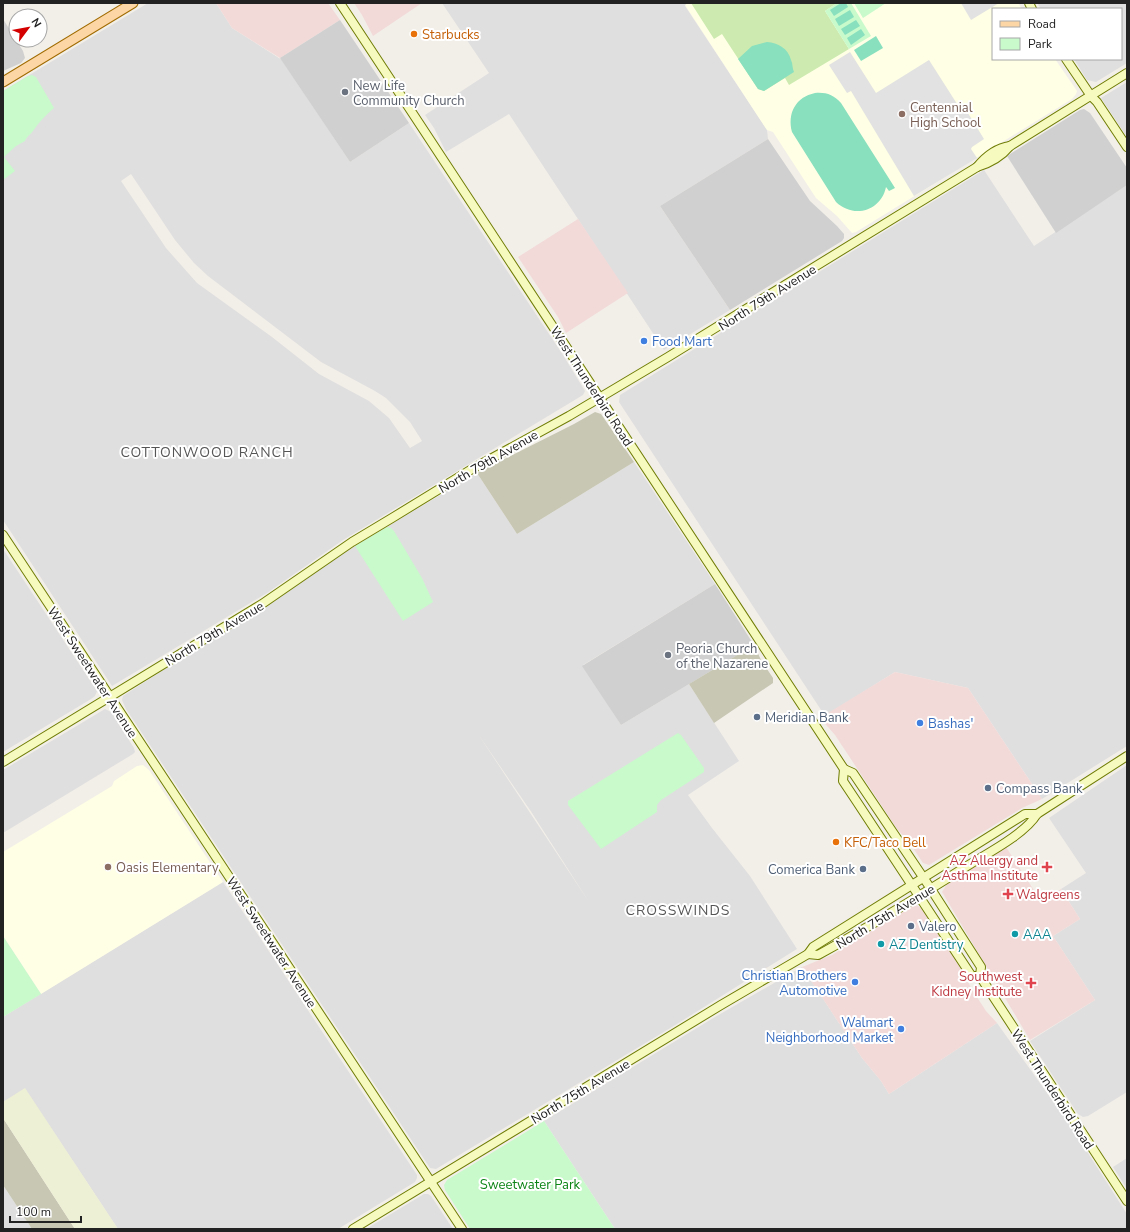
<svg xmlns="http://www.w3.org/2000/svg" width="1130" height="1232" viewBox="0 0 1130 1232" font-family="'Nunito Sans',sans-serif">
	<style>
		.residential { fill: #e0dfdf; fill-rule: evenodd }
		.commercial { fill: #f2dad9 }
		.education { fill: #ffffe5 }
		.religious { fill: #d0d0d0 }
		.construction { fill: #c7c7b4 }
		.farmland { fill: #eef0d5 }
		.grass { fill: #cdebb0 }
		.park { fill: #c8facc }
		.pitch { fill: #88e0be }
		.parking { fill: #e2e2e2 }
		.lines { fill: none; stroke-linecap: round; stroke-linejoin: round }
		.secondary-casing { stroke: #707d05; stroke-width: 10 }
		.primary-casing { stroke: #a06b00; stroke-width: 11 }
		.secondary { stroke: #f7fabf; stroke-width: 8 }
		.primary { stroke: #fcd6a4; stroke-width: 9 }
		.food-dot { fill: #e8710a; stroke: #fff; stroke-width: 1.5 }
		.worship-dot { fill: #6b7280; stroke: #fff; stroke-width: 1.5 }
		.education-dot { fill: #8d6e63; stroke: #fff; stroke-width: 1.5 }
		.shop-dot { fill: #3f7fe0; stroke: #fff; stroke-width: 1.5 }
		.service-dot { fill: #5c6f8a; stroke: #fff; stroke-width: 1.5 }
		.health-dot { fill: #e0444e; stroke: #fff; stroke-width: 1.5 }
		.culture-dot { fill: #0f9aa8; stroke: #fff; stroke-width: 1.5 }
		.labels { text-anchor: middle; stroke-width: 4; stroke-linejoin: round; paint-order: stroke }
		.food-label { font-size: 13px; fill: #c56008; stroke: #fff; text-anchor: start }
		.worship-label { font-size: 13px; fill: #5b616d; stroke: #fff; text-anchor: start }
		.education-label { font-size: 13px; fill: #785e54; stroke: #fff; text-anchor: start }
		.street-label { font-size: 13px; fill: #222; stroke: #fff }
		.shop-label { font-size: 13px; fill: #366cbe; stroke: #fff; text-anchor: start }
		.service-label { font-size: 13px; fill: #4e5e75; stroke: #fff; text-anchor: start }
		.health-label { font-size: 13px; fill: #be3a42; stroke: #fff; text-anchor: end }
		.culture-label { font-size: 13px; fill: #0d838f; stroke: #fff; text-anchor: start }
		.park-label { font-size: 13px; fill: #0c8416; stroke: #fff }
		.neighbourhood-label { font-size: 14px; letter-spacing: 1px; fill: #555; stroke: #fff }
	</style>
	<rect width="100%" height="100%" fill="#f2efe9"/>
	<!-- residential -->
	<g class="residential">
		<path d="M 148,3 L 216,3 L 232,28 L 282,60 L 350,162 L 409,123 L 563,355 L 585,391 L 583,395 L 343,540 L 267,593 L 112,686 L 3,520 L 3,91 ZM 131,174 L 175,240 L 194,263 L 208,276 L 321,362 L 375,391 L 386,398 L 410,422 L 422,441 L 410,448 L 389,418 L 369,401 L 319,374 L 272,337 L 197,283 L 166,248 L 121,181 Z"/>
		<path d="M 442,3 L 688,3 L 685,6 L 767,130 L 768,139 L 660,206 L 730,310 L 664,350 L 509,114 L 446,152 L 434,128 L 425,115 L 489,73 Z"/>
		<path d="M 1037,3 L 1127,3 L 1127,63 L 1096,82 L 1087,80 L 1074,59 L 1121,59 L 1121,9 L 1041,9 Z"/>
		<path d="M 1127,82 L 1127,137 L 1101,98 Z"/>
		<path d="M 984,170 L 1034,246 L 1127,185 L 1127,746 L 1042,799 L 968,688 L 895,672 L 825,716 L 619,402 L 620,395 Z"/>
		<path d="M 634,462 L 715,584 L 583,665 L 621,725 L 689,684 L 739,761 L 688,795 L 712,828 L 750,876 L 797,949 L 672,1027 L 436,1169 L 430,1168 L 126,709 L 122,700 L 123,696 L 355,546 L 477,473 L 517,534 ZM 478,734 L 532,813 L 589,902 Z"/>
		<path d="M 3,549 L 97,691 L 95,696 L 91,699 L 3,752 Z"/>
		<path d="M 105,709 L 111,712 L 134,748 L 135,752 L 133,754 L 3,833 L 3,770 Z"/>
		<path d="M 1127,765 L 1127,1092 L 1088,1116 L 1083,1117 L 1078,1114 L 1030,1041 L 1095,1000 L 1053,936 L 1080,919 L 1061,889 L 1086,873 L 1049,818 Z"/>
		<path d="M 223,882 L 417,1175 L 417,1178 L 415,1182 L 338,1229 L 118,1229 L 25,1089 L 3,1102 L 3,1017 Z"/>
		<path d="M 802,967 L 862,1058 L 881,1081 L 889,1094 L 997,1023 L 1072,1128 L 1127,1214 L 1127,1229 L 615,1229 L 544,1121 L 715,1017 Z"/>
		<path d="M 1127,1158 L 1127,1189 L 1113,1167 Z"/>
		<path d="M 3,1185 L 32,1229 L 3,1229 Z"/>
		<path d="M 424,1194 L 428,1194 L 431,1196 L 453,1229 L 366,1229 Z"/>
	</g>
	<!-- commercial -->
	<g class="commercial">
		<path d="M 216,3 L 328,3 L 340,20 L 280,58 L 232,28 Z"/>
		<path d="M 354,3 L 422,3 L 373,36 L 362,15 Z"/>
		<path d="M 578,219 L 628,293 L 566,333 L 558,317 L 518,257 Z"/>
		<path d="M 895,672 L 968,688 L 1042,799 L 1022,808 L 929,865 L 923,863 L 909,842 L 897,829 L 835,735 L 820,718 Z"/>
		<path d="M 1006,847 L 1041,901 L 1061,889 L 1080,919 L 1053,936 L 1095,1000 L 1030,1040 L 942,892 L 947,884 Z"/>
		<path d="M 916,905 L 921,908 L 964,973 L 971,988 L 986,1011 L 997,1023 L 889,1094 L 881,1081 L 862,1058 L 802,967 L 832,955 L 912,906 Z"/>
	</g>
	<!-- education -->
	<g class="education">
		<path d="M 688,3 L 1018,3 L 1022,9 L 993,9 L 993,59 L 1055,59 L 1077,91 L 1076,94 L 1072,99 L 856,232 L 852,233 L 837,216 L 816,198 L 773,132 L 767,130 L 685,5 Z"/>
		<path d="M 143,765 L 149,770 L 223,882 L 41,994 L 3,936 L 3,852 L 112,786 L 114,781 L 137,766 Z"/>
	</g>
	<!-- religious -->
	<g class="religious">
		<path d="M 3,19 L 23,51 L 25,58 L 21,63 L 3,71 Z"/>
		<path d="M 340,20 L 409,123 L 350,162 L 280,58 Z"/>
		<path d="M 1084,109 L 1090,113 L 1127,168 L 1127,185 L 1056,233 L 1007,156 L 1080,110 Z"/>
		<path d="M 768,139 L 810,201 L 837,226 L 844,234 L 844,238 L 842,241 L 730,310 L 660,206 Z"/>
		<path d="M 715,584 L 754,645 L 621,725 L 582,666 Z"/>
	</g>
	<!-- construction -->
	<g class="construction">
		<path d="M 595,412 L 601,414 L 634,462 L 517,534 L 477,473 L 574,424 Z"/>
		<path d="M 754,645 L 761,660 L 773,678 L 773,683 L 714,723 L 689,684 Z"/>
		<path d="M 3,1118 L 75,1229 L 32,1229 L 3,1185 Z"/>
	</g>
	<!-- farmland -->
	<path class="farmland" d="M 25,1088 L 118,1229 L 75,1229 L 3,1118 L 3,1102 Z"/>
	<!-- grass -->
	<path class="grass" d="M 691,3 L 837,3 L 825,11 L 849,49 L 789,85 L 785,78 L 764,91 L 758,89 L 722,34 L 714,39 Z"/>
	<!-- park -->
	<g class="park">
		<path d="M 837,3 L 851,3 L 871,36 L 849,49 L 825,11 Z"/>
		<path d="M 854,3 L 886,3 L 863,18 Z"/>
		<path d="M 32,75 L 36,77 L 54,108 C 46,115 39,122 33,131 C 31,134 27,136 25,141 L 16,146 L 4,157 L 15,171 L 3,180 L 3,91 L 28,76 Z"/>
		<path d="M 387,527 L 391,528 L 394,531 L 422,578 L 433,602 L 403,621 L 355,546 Z"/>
		<path d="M 678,733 L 681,735 L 704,768 L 704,772 L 661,800 L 657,805 L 657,812 L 601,849 L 568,805 L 568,801 Z"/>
		<path d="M 3,936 L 41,994 L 3,1017 Z"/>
		<path d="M 544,1121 L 615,1229 L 470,1229 L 445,1190 L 444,1185 L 447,1180 Z"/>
	</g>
	<!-- pitch -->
	<g class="pitch">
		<path d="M 841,3 L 846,3 L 848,7 L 834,16 L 830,10 Z"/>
		<path d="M 850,10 L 854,17 L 839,26 L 835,19 Z"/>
		<path d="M 856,20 L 860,26 L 845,35 L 841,29 Z"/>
		<path d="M 861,29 L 865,35 L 851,45 L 847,38 Z"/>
		<path d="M 876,36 L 883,48 L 861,61 L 854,50 Z"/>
		<path d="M 767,42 C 778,43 788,48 791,60 C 793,64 792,68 794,72 L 764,91 L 758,89 L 738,59 L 752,46 Z"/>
		<path d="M 815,93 C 826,92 834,95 841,103 L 895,188 L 889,191 L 886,187 C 881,211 854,219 836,202 L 792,132 C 787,113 796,97 815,93 Z"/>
	</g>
	<!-- parking -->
	<g class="parking">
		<path d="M 961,3 L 999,3 L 971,20 Z"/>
		<path d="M 850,52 L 876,93 L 929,60 L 959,107 L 963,105 L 984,139 L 972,147 L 971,149 L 977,158 L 914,196 L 851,91 L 847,93 L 829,65 Z"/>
	</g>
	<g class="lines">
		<defs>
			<g id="secondary">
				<path d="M 340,3 L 844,769 L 853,773 L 931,889 L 981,967 L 980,976 L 987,987 L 1127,1201"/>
				<path d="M 1029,3 L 1032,9"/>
				<path d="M 1066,59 L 1091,96 L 1097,102 L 1127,147"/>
				<path d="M 977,167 C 986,156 996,148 1010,146"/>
				<path d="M 3,535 L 462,1229"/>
				<path d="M 3,762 L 262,604 L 352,542 L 392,518 L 472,469 L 569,416 L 668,357 L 977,167 C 990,163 1001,157 1010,146 L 1127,73"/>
				<path d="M 844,769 L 843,781 L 857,802 L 971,975 L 973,976 L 980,976"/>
				<path d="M 808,954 L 818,955 C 869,927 918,897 967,866 C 988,853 1025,834 1037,814 L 1127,756"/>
				<path d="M 353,1229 L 721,1005 L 808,954 L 813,947 L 1025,814 L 1037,814"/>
			</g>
			<path id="primary" d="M 3,82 L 133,3"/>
		</defs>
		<!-- secondary casing -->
		<use href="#secondary" class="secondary-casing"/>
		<!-- primary casing -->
		<use href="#primary" class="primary-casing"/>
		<!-- secondary -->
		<use href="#secondary" class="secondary"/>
		<!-- primary -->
		<use href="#primary" class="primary"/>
	</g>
	<!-- markers -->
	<g class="food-dot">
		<circle cx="414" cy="34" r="4"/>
		<circle cx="836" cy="842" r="4"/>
	</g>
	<g class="worship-dot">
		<circle cx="345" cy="92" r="4"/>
		<circle cx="668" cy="655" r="4"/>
	</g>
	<g class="education-dot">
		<circle cx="902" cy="114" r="4"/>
		<circle cx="108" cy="867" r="4"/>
	</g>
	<g class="shop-dot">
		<circle cx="644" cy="341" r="4"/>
		<circle cx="920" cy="723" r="4"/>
		<circle cx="855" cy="982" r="4"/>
		<circle cx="901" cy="1029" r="4"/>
	</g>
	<g class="service-dot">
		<circle cx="757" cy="717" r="4"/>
		<circle cx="988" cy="788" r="4"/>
		<circle cx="863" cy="869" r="4"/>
		<circle cx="911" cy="926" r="4"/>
	</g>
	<g class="health-dot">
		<path d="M1045 861h4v4h4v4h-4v4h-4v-4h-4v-4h4z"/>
		<path d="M1006 888h4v4h4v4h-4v4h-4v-4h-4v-4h4z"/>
		<path d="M1029 977h4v4h4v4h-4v4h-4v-4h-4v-4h4z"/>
	</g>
	<g class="culture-dot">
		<circle cx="1015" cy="934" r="4"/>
		<circle cx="881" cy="944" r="4"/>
	</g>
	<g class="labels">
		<!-- food labels -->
		<g class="food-label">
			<text x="422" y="39">Starbucks</text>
			<text x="844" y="847">KFC/Taco Bell</text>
		</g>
		<!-- worship labels -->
		<g class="worship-label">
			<text x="353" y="90">New Life<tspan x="353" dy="15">Community Church</tspan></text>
			<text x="676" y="653">Peoria Church<tspan x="676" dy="15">of the Nazarene</tspan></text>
		</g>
		<!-- education labels -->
		<g class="education-label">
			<text x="910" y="112">Centennial<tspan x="910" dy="15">High School</tspan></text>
			<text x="116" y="872">Oasis Elementary</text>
		</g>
		<!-- street labels -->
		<g class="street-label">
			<text transform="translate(767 297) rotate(-32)" y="5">North 79th Avenue</text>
			<text transform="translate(592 386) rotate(57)" y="5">West Thunderbird Road</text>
			<text transform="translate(488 461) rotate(-30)" y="5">North 79th Avenue</text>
			<text transform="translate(214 633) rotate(-31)" y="5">North 79th Avenue</text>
			<text transform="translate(93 672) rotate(57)" y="5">West Sweetwater Avenue</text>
			<text transform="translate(885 916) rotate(-31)" y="5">North 75th Avenue</text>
			<text transform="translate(272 942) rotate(57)" y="5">West Sweetwater Avenue</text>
			<text transform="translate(1053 1089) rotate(57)" y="5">West Thunderbird Road</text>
			<text transform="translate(580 1091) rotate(-31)" y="5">North 75th Avenue</text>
		</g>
		<!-- shop labels -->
		<g class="shop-label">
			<text x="652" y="346">Food Mart</text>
			<text x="928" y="728">Bashas'</text>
			<text x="847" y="980" text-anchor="end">Christian Brothers<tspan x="847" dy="15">Automotive</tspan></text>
			<text x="893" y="1027" text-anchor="end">Walmart<tspan x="893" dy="15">Neighborhood Market</tspan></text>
		</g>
		<!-- service labels -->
		<g class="service-label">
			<text x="765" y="722">Meridian Bank</text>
			<text x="996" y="793">Compass Bank</text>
			<text x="855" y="874" text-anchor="end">Comerica Bank</text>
			<text x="919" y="931">Valero</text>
		</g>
		<!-- health labels -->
		<g class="health-label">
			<text x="1038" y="865">AZ Allergy and<tspan x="1038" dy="15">Asthma Institute</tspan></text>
			<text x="1016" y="899" text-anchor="start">Walgreens</text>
			<text x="1022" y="981">Southwest<tspan x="1022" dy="15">Kidney Institute</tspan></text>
		</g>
		<!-- culture labels -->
		<g class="culture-label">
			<text x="1023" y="939">AAA</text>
			<text x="889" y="949">AZ Dentistry</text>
		</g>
		<!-- park labels -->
		<g class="park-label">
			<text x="530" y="1189">Sweetwater Park</text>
		</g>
		<!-- neighbourhood labels -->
		<g class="neighbourhood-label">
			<text x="207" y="457">COTTONWOOD RANCH</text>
			<text x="678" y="915">CROSSWINDS</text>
		</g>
	</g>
	<!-- border -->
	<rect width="1130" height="1232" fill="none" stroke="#222222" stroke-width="8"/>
	<!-- legend -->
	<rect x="992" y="8" width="130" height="52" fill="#ffffff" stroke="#a7a7a7"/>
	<rect x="1000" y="21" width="20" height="6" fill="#fcd6a4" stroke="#a7a7a7"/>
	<text x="1028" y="28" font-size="12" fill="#222222">Road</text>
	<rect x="1000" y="38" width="20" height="12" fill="#c8facc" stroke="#a7a7a7"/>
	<text x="1028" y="48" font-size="12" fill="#222222">Park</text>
	<!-- north arrow -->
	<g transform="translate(28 28) rotate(58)"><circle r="19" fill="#ffffff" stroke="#a7a7a7"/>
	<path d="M0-3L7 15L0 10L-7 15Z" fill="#d40000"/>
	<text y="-6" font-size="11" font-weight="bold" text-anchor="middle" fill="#222222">N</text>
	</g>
	<!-- scale -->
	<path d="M10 1216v6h71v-6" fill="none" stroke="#222222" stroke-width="2"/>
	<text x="16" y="1216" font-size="12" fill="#222222" stroke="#ffffff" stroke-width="3" paint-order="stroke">100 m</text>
</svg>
